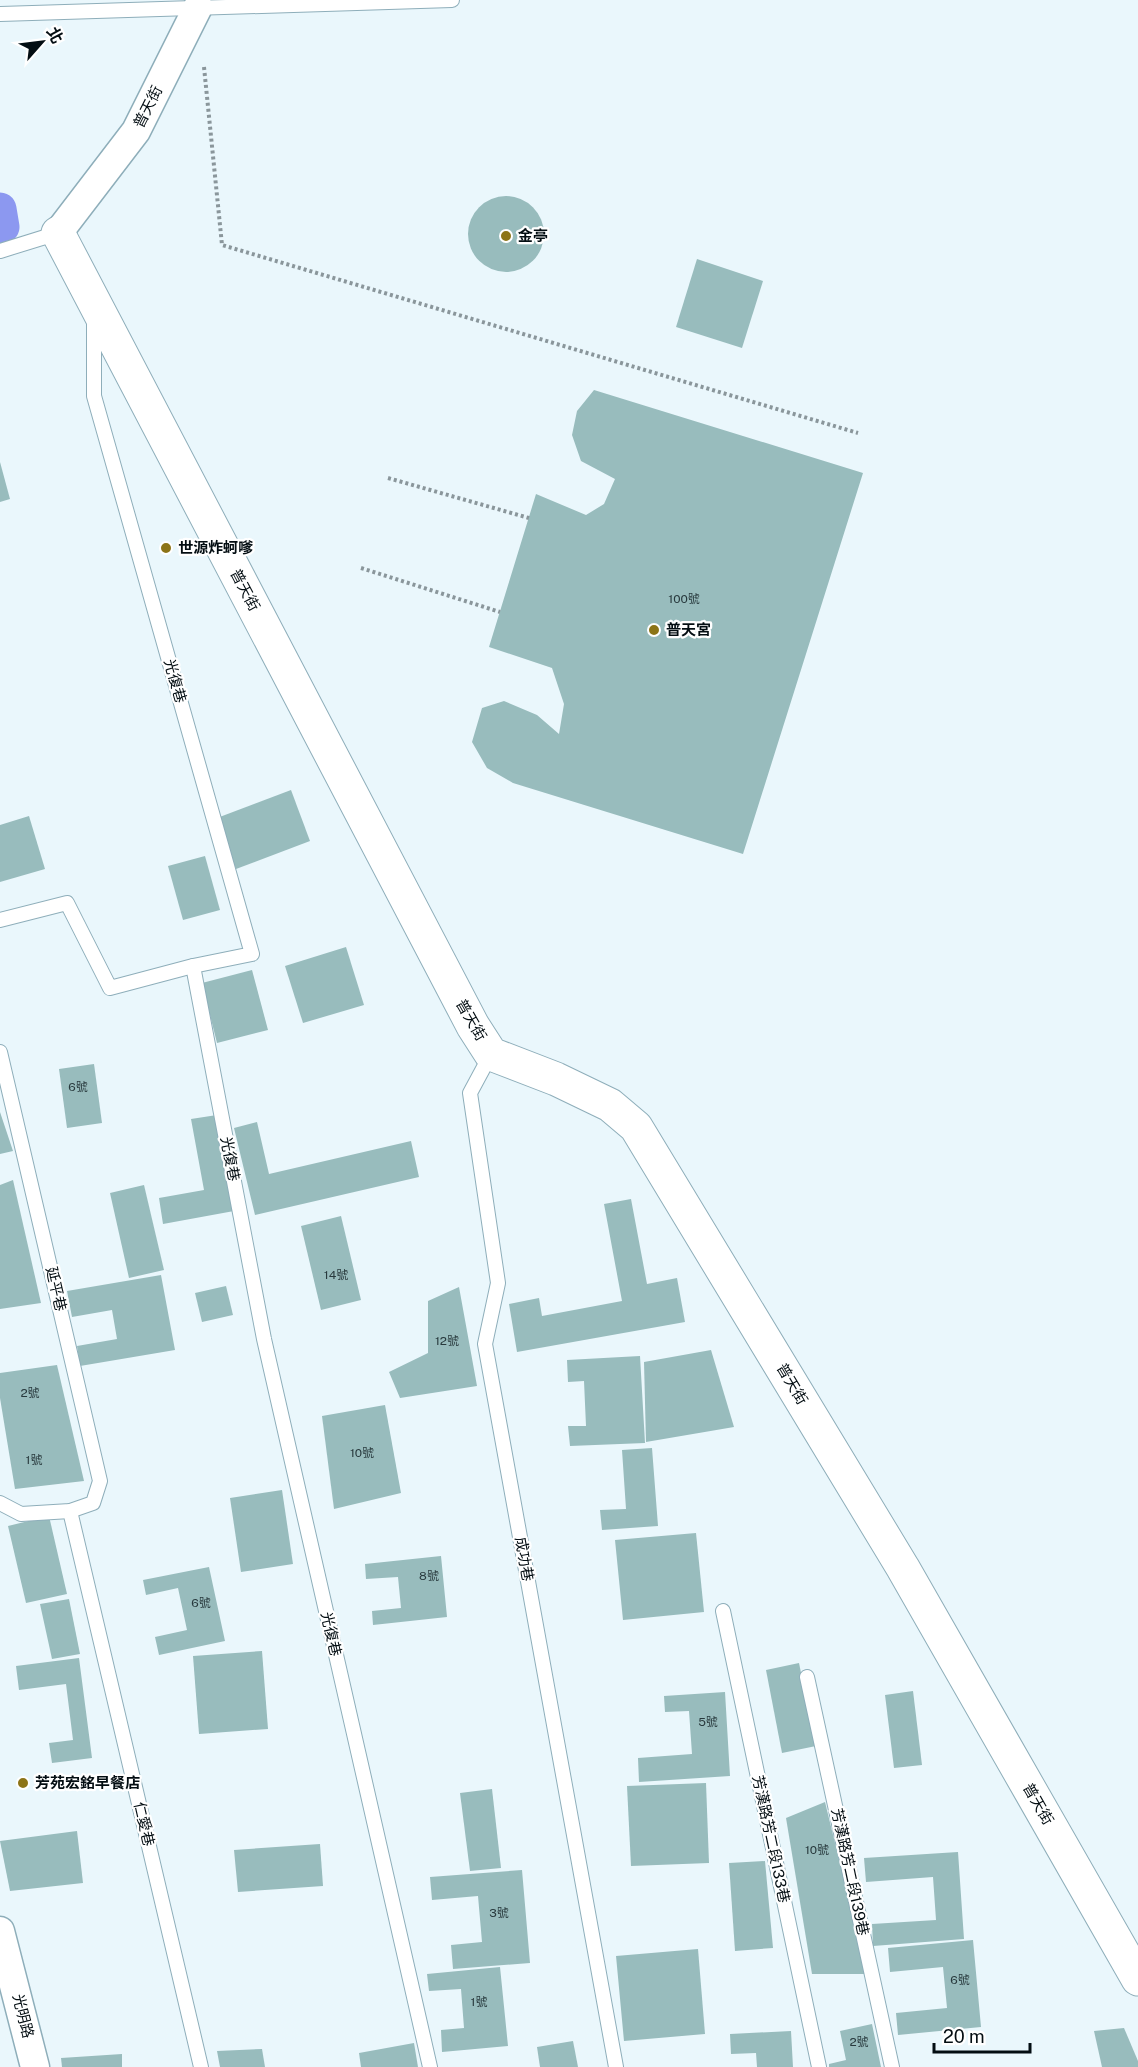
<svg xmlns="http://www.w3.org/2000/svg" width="1138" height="2067" viewBox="0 0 1138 2067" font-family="'Public Sans','Noto Sans TC',sans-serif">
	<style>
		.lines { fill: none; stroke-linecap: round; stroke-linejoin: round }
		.canal { stroke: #8c98f0; stroke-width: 33 }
		.building { fill: #98bcbd }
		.lane-casing { stroke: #8eaeba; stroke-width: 16 }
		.street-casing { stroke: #8eaeba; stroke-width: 31 }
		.secondary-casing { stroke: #8eaeba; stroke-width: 35 }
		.path { stroke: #8a969b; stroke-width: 4; stroke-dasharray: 3 3; stroke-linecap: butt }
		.lane { stroke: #fff; stroke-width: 14 }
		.street { stroke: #fff; stroke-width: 28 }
		.secondary { stroke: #fff; stroke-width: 33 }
		.poi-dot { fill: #8c7417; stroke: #fff; stroke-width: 2 }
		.labels { text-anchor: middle; stroke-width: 4.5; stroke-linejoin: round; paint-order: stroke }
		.number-label { font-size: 12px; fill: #28393d }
		.street-label { font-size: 15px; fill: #030d12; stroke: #fff }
		.poi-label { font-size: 15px; font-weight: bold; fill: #030d12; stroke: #fff; text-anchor: start }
	</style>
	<rect width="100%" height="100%" fill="#eaf7fc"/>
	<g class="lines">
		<!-- canal -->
		<path class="canal" d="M 0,209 L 3,227"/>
	</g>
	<!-- building -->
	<g class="building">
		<circle cx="506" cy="234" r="38"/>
		<path d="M 697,259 L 763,281 L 742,348 L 676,327 Z"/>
		<path d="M 594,390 L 863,473 L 743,854 L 513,783 L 487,768 L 472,742 L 482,708 L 504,701 L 537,715 L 559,734 L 564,704 L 552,668 L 489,647 L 536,494 L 586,515 L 604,504 L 615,479 L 581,461 L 572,435 L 577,411 Z"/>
		<path d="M 0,462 L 10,499 L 0,502 Z"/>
		<path d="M 291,790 L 310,841 L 236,869 L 217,818 Z"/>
		<path d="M 29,816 L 45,869 L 0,882 L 0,825 Z"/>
		<path d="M 205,856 L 220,910 L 183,920 L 168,866 Z"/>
		<path d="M 346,947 L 364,1005 L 303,1023 L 285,966 Z"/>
		<path d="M 252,970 L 268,1030 L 217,1043 L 202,983 Z"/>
		<path d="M 94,1064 L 102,1123 L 67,1128 L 59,1069 Z"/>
		<path d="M 0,1112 L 13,1151 L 0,1154 Z"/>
		<path d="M 217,1115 L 234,1211 L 163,1224 L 159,1198 L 204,1190 L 191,1119 Z"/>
		<path d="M 257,1122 L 269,1174 L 411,1141 L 419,1177 L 255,1215 L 234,1128 Z"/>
		<path d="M 13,1180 L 41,1303 L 0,1309 L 0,1185 Z"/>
		<path d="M 144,1185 L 164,1270 L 129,1278 L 110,1193 Z"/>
		<path d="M 631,1199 L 647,1284 L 677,1278 L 685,1322 L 517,1352 L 509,1304 L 539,1298 L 542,1316 L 622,1301 L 604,1204 Z"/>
		<path d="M 341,1216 L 361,1300 L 321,1310 L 301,1226 Z"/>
		<path d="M 161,1275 L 175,1350 L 80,1366 L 77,1346 L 117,1339 L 112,1310 L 72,1317 L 67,1291 Z"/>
		<path d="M 226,1286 L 233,1315 L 202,1322 L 195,1293 Z"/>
		<path d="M 459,1287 L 477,1386 L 400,1398 L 389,1372 L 428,1353 L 428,1301 Z"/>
		<path d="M 711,1350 L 734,1427 L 646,1442 L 644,1362 Z"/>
		<path d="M 640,1356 L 645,1443 L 570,1446 L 568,1426 L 586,1426 L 584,1381 L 568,1382 L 567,1360 Z"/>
		<path d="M 57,1365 L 84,1481 L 15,1489 L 0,1398 L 0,1373 Z"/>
		<path d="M 385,1405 L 401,1493 L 334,1509 L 322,1416 Z"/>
		<path d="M 652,1448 L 658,1526 L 602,1530 L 600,1510 L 626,1509 L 622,1450 Z"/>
		<path d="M 282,1490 L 293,1564 L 241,1572 L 230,1498 Z"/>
		<path d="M 49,1516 L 67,1594 L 26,1603 L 8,1526 Z"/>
		<path d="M 696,1533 L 704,1612 L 623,1620 L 615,1540 Z"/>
		<path d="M 441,1556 L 447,1617 L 373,1625 L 372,1611 L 401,1608 L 398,1577 L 366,1579 L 365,1564 Z"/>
		<path d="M 209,1567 L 225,1641 L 159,1655 L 155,1637 L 187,1630 L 178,1588 L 146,1595 L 143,1580 Z"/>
		<path d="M 69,1599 L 80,1654 L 52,1659 L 40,1604 Z"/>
		<path d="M 262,1651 L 268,1729 L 199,1734 L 193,1656 Z"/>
		<path d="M 79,1658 L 92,1758 L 52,1763 L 49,1743 L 73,1740 L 66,1684 L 19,1690 L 16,1666 Z"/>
		<path d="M 799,1663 L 816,1746 L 782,1753 L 766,1670 Z"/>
		<path d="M 913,1691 L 922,1765 L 894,1768 L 885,1695 Z"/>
		<path d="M 725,1692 L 730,1776 L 639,1782 L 638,1758 L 692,1754 L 689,1711 L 665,1712 L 664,1696 Z"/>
		<path d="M 706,1783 L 709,1863 L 631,1866 L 627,1786 Z"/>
		<path d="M 492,1789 L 501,1868 L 470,1871 L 460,1793 Z"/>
		<path d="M 825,1802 L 867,1974 L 812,1974 L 786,1818 Z"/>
		<path d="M 77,1831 L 83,1883 L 10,1891 L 0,1841 Z"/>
		<path d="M 320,1844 L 323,1886 L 238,1892 L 234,1850 Z"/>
		<path d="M 958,1852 L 964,1939 L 873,1946 L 872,1924 L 936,1920 L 933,1877 L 866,1882 L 864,1858 Z"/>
		<path d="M 765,1861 L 773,1948 L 735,1951 L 729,1863 Z"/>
		<path d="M 522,1870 L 530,1963 L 453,1969 L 451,1945 L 482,1942 L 478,1896 L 432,1900 L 430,1877 Z"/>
		<path d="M 973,1940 L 981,2027 L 898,2035 L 896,2013 L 947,2008 L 943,1967 L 890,1972 L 888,1948 Z"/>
		<path d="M 698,1949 L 705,2034 L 624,2041 L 616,1956 Z"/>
		<path d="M 500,1967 L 508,2046 L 442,2052 L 441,2030 L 464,2028 L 461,1989 L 429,1991 L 427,1974 Z"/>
		<path d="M 872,2024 L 881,2067 L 829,2067 L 829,2064 L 846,2060 L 840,2031 Z"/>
		<path d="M 1124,2028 L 1138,2061 L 1138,2067 L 1102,2067 L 1094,2031 Z"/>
		<path d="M 791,2031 L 793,2067 L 757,2067 L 756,2053 L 731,2054 L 730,2034 Z"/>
		<path d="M 573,2041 L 578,2067 L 540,2067 L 537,2047 Z"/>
		<path d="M 414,2043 L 418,2067 L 361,2067 L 359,2053 Z"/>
		<path d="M 262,2049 L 265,2067 L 220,2067 L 217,2051 Z"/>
		<path d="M 122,2054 L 122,2067 L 62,2067 L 61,2058 Z"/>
	</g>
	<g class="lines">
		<defs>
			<g id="lane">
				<path d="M 0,14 L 452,0"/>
				<path d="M 0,251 L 58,233"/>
				<path d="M 94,319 L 94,396 L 252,954 L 193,966 L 264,1339 L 430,2067"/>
				<path d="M 0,920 L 67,903 L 110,988 L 193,966"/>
				<path d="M 0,1052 L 100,1481 L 93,1503 L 70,1511 L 21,1514 L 0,1503"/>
				<path d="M 491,1054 L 470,1093 L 498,1283 L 485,1344 L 616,2067"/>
				<path d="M 70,1511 L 201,2067"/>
				<path d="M 723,1611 L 819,2067"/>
				<path d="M 807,1677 L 892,2067"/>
			</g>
			<g id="street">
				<path d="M 58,233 L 136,131 L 198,7"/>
				<path d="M 0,1931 L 35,2067"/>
			</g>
			<path id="secondary" d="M 58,233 L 473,1026 L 491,1054 L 556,1079 L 610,1105 L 636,1127 L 903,1568 L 1138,1979"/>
		</defs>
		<!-- lane casing -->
		<use href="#lane" class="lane-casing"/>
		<!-- street casing -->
		<use href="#street" class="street-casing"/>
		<!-- secondary casing -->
		<use href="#secondary" class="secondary-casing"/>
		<!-- path -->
		<g class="path">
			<path d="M 204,67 L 222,245 L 858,433"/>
			<path d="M 388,478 L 529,518"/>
			<path d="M 361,568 L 500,612"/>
		</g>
		<!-- lane -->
		<use href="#lane" class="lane"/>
		<!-- street -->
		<use href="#street" class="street"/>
		<!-- secondary -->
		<use href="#secondary" class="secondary"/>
	</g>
	<!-- markers -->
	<g class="poi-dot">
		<circle cx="506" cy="236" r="6"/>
		<circle cx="166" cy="548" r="6"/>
		<circle cx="654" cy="630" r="6"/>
		<circle cx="23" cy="1783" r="6"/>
	</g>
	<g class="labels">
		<!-- number labels -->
		<g class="number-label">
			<text x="684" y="603">100號</text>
			<text x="78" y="1091">6號</text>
			<text x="336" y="1279">14號</text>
			<text x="447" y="1345">12號</text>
			<text x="30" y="1397">2號</text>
			<text x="362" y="1457">10號</text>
			<text x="34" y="1464">1號</text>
			<text x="429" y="1580">8號</text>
			<text x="201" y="1607">6號</text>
			<text x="708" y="1726">5號</text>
			<text x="817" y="1854">10號</text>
			<text x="499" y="1917">3號</text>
			<text x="960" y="1984">6號</text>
			<text x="479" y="2006">1號</text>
			<text x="859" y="2046">2號</text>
		</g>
		<!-- street labels -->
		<g class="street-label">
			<text transform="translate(148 107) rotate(-63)" y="5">普天街</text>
			<text transform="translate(245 590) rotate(62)" y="5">普天街</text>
			<text transform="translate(175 681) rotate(74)" y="5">光復巷</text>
			<text transform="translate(471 1020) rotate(60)" y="5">普天街</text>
			<text transform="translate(230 1159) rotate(79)" y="5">光復巷</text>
			<text transform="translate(56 1289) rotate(77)" y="5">延平巷</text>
			<text transform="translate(792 1384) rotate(59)" y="5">普天街</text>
			<text transform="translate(524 1559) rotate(80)" y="5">成功巷</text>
			<text transform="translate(331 1634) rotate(77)" y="5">光復巷</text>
			<text transform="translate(1038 1804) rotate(60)" y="5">普天街</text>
			<text transform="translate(144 1824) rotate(77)" y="5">仁愛巷</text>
			<text transform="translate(771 1839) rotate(78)" y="5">芳漢路芳二段133巷</text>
			<text transform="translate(850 1872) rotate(78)" y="5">芳漢路芳二段139巷</text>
			<text transform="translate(23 2016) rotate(76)" y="5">光明路</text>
		</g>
		<!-- poi labels -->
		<g class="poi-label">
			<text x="518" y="241">金亭</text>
			<text x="178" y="553">世源炸蚵嗲</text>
			<text x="666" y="635">普天宮</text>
			<text x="35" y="1788">芳苑宏銘早餐店</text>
		</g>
	</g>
	<!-- north arrow -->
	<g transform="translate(42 42) rotate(62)" stroke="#ffffff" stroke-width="4.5" paint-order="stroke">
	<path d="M0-4.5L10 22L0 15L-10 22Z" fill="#030d12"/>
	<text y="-9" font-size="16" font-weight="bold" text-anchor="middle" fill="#030d12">北</text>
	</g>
	<!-- scale -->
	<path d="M934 2043v9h96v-9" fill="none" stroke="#030d12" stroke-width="3"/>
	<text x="943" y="2043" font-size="18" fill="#030d12" stroke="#ffffff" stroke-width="4.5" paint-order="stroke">20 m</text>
</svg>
